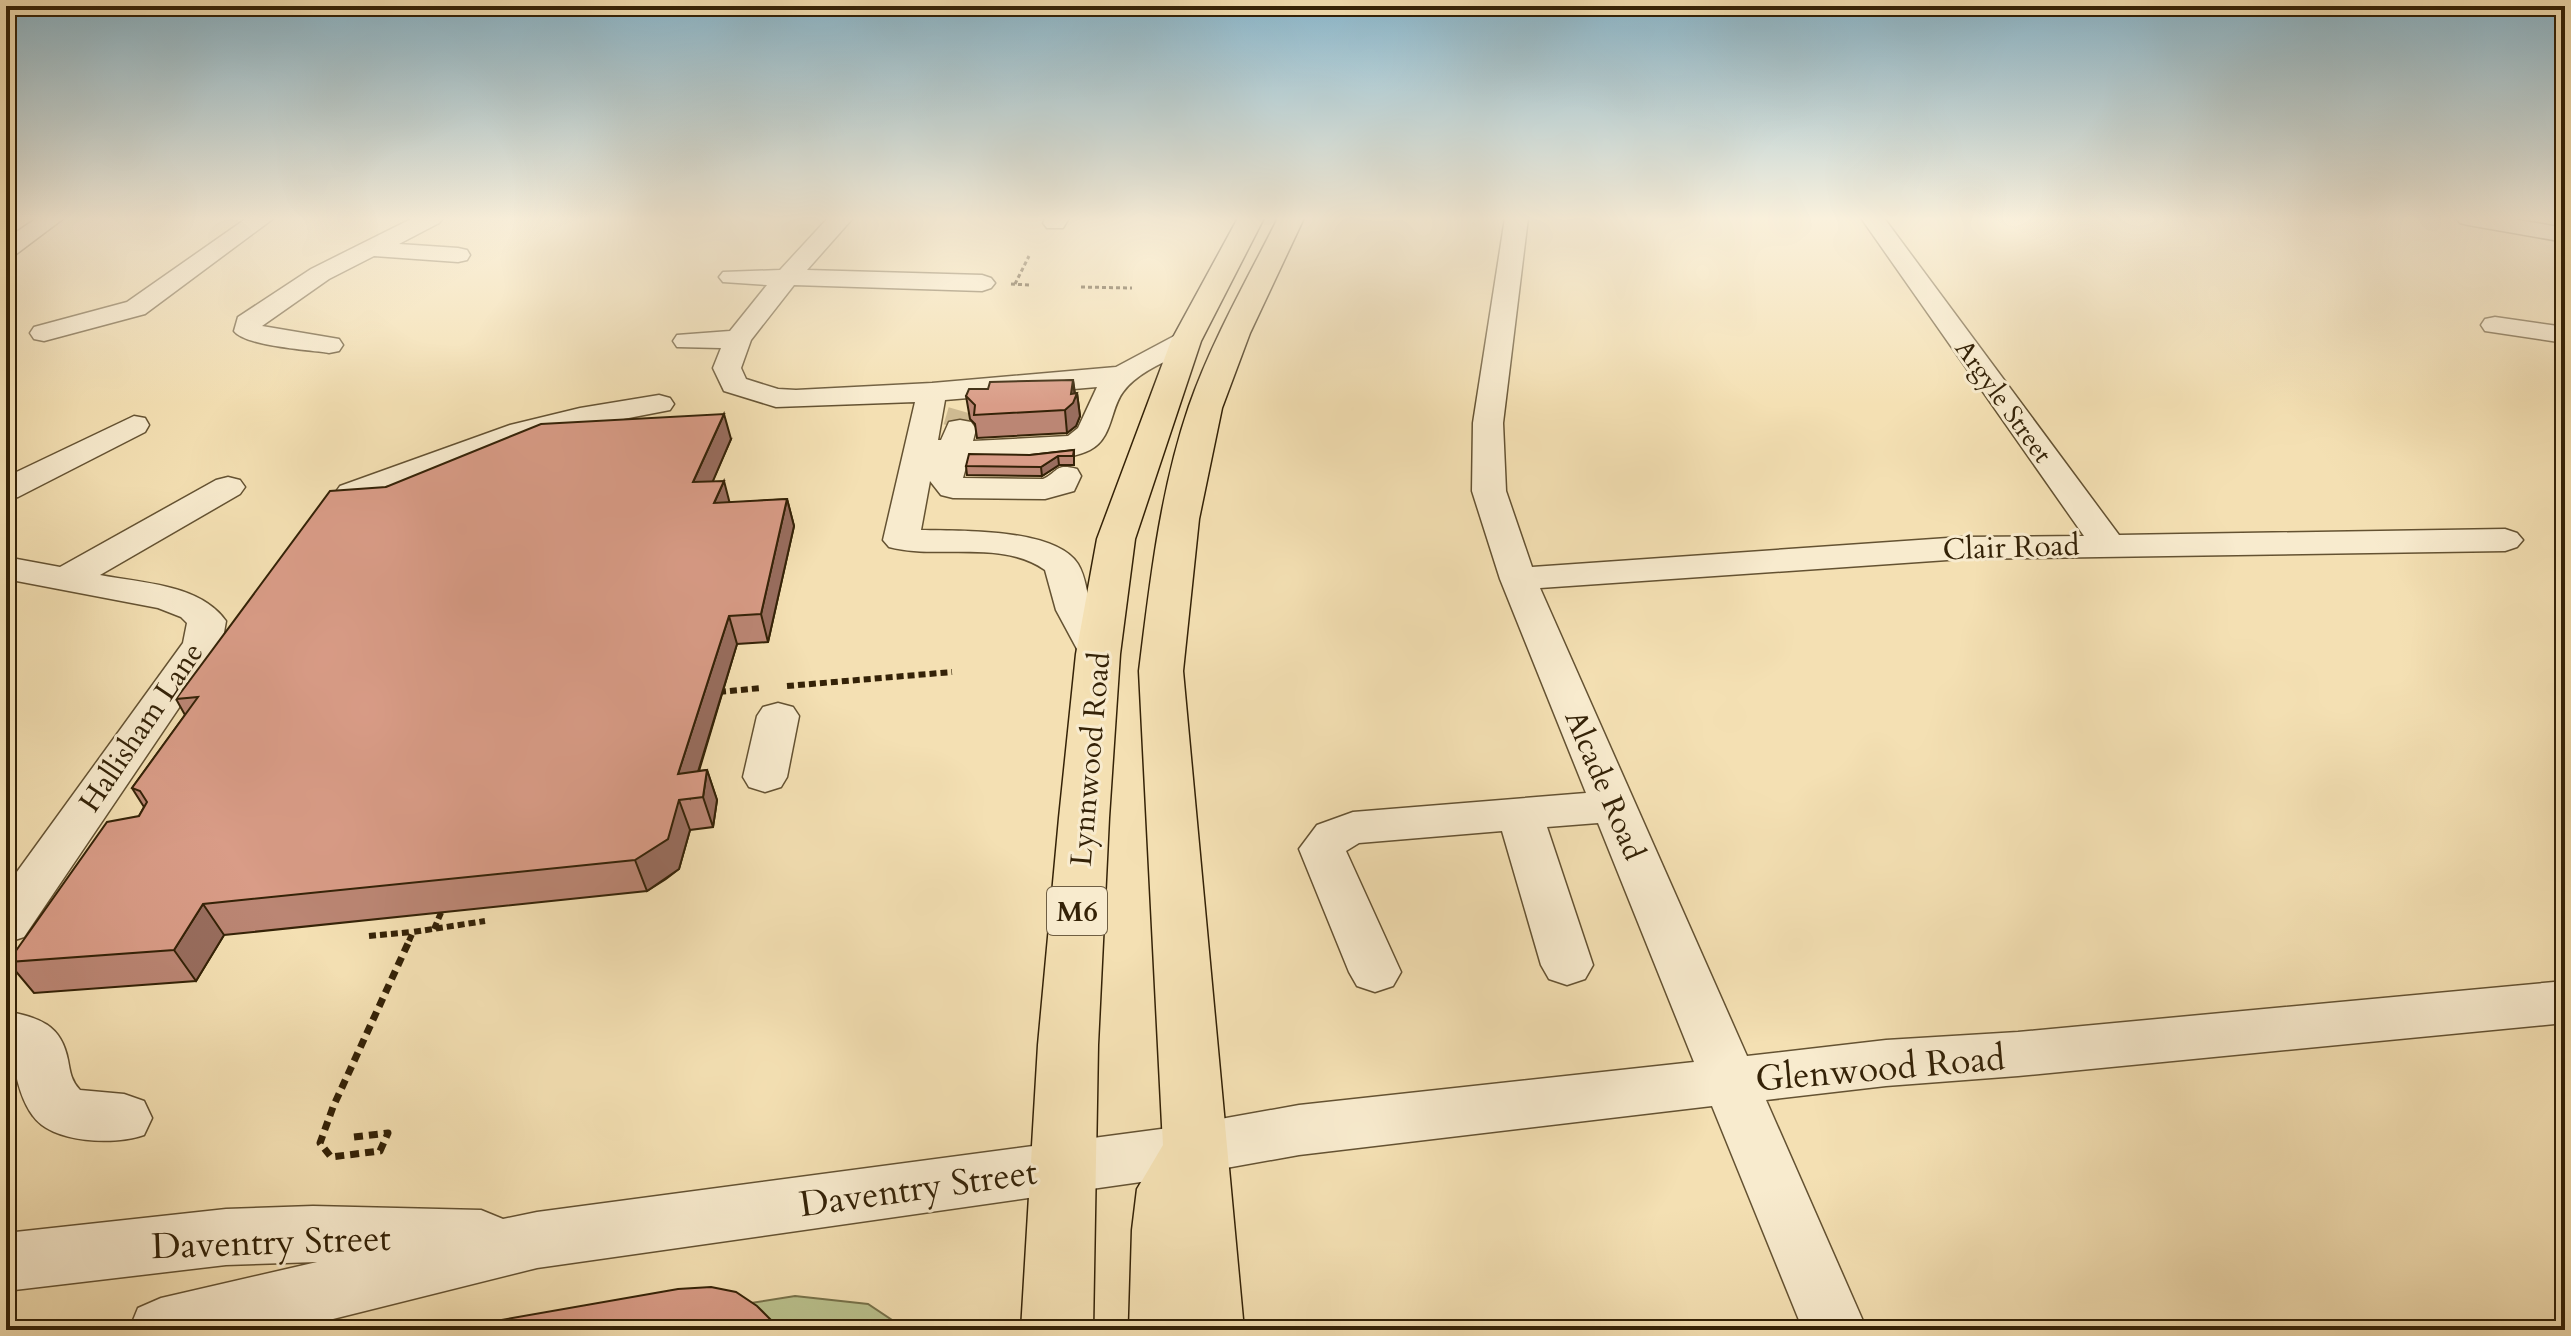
<svg xmlns="http://www.w3.org/2000/svg" width="2571" height="1336" viewBox="0 0 2571 1336" font-family="Cardo,serif">
	<style>
		.green { fill: #bac28e; stroke: #77724a; stroke-width: 2 }
		.lines { fill: none; stroke-linecap: round; stroke-linejoin: round }
		.minor-tunnel { stroke: #ceba91; stroke-width: 34; stroke-dasharray: 34 17; stroke-linecap: butt }
		.minor-casing { stroke: #645232; stroke-width: 3 }
		.major-casing { stroke: #342207; stroke-width: 3 }
		.path-far2 { stroke: #342207; stroke-width: 3; stroke-dasharray: 4 3; stroke-linecap: butt }
		.path-far1 { stroke: #342207; stroke-width: 6; stroke-dasharray: 7 4; stroke-linecap: butt }
		.path { stroke: #342207; stroke-width: 7; stroke-dasharray: 9 6; stroke-linecap: butt }
		.minor { fill: #f8ebce; fill-rule: evenodd }
		.major { fill: #f4e0b3; fill-rule: evenodd }
		.wall { fill: #bb8674; stroke: #342207; stroke-width: 2 }
		.shaded-wall { fill: #986d5e; stroke: #342207; stroke-width: 2 }
		.building { fill: #d99c87; stroke: #342207; stroke-width: 2 }
		.labels { text-anchor: middle; stroke-width: 6; stroke-linejoin: round; paint-order: stroke }
		.far-street-label { font-size: 26px; fill: #342207; stroke: #f8ebce }
		.shield { fill: #f8ebce; stroke: #6f5e43; stroke-width: 2 }
		.shield-label { font-size: 28px; font-weight: bold; fill: #342207 }
		.street-label { font-size: 30px; fill: #342207; stroke: #f8ebce }
		.near-street-label { font-size: 36px; fill: #342207; stroke: #f8ebce }
	</style>
	<rect width="100%" height="100%" fill="#f4e0b3"/>
	<filter id="stains"><feTurbulence type="fractalNoise" baseFrequency=".0025" numOctaves="4"/><feColorMatrix values="0 0 0 0 .2 0 0 0 0 .09 0 0 0 0 .02 0 0 0 .5 -.17"/></filter>
	<radialGradient id="worn" r=".72"><stop offset=".6" stop-color="#630" stop-opacity="0"/><stop offset="1" stop-color="#630" stop-opacity=".3"/></radialGradient>
	<!-- green -->
	<path class="green" d="M 795,1296 L 868,1304 L 907,1330 L 760,1330 L 738,1305 Z"/>
	<g class="lines">
		<!-- minor-tunnel -->
		<path class="minor-tunnel" d="M 960,429 L 965,412"/>
		<defs>
			<g id="minor">
				<path d="M 37,218 L 64,218 L 15,255 L 6,257 L 6,239 Z"/>
				<path d="M 247,218 L 274,218 L 145,314 L 44,341 L 34,339 L 30,333 L 34,327 L 127,302 Z"/>
				<path d="M 413,218 L 443,218 L 439,223 L 399,244 L 458,248 L 467,250 L 470,255 L 467,260 L 458,262 L 374,256 L 329,279 L 262,326 L 339,339 L 343,345 L 339,351 L 329,353 C 309,350 245,346 234,331 L 238,317 L 311,269 Z"/>
				<path d="M 828,218 L 853,218 L 807,270 L 982,275 L 991,278 L 995,283 L 991,288 L 982,291 L 794,285 L 751,340 L 741,368 L 746,379 L 778,389 L 796,390 L 932,383 L 1116,367 L 1176,335 L 1186,333 L 1196,335 L 1200,341 L 1196,347 C 1172,359 1139,370 1123,392 C 1110,409 1113,438 1090,450 C 1060,465 1002,460 968,460 L 963,478 L 1043,479 C 1059,472 1054,463 1077,469 L 1081,476 L 1074,491 L 1045,499 L 953,498 L 941,495 L 930,481 L 921,530 C 960,531 1055,528 1078,564 C 1086,577 1086,592 1091,605 C 1098,622 1109,638 1118,654 L 1112,662 L 1098,666 L 1084,662 L 1056,610 L 1045,570 C 1001,539 938,560 889,547 L 883,540 L 915,402 L 776,407 L 724,391 L 713,368 L 721,348 L 677,347 L 673,341 L 677,335 L 730,331 L 767,285 L 723,282 L 719,277 L 723,272 L 780,270 ZM 1097,387 L 1078,428 L 1068,436 L 973,441 L 976,429 L 971,422 L 960,420 L 949,422 L 941,440 L 938,440 L 945,400 Z"/>
				<path d="M 1046,218 L 1069,218 L 1063,228 L 1047,228 L 1043,223 Z"/>
				<path d="M 1505,218 L 1528,218 L 1503,423 L 1506,491 L 1532,567 L 1962,537 L 2084,536 L 1861,218 L 1884,218 L 2119,535 L 2505,529 L 2517,533 L 2523,540 L 2517,547 L 2505,551 L 1962,559 L 1540,588 L 1747,1056 L 1886,1040 L 2018,1032 L 2565,981 L 2565,1023 L 2018,1076 L 1886,1086 L 1766,1100 L 1867,1330 L 1803,1330 L 1712,1106 L 1299,1155 L 1176,1177 L 537,1268 L 289,1330 L 129,1330 L 138,1308 L 161,1298 L 317,1262 L 226,1265 L 6,1291 L 6,1233 L 226,1209 L 313,1206 L 481,1210 L 503,1219 L 537,1212 L 1176,1127 L 1299,1105 L 1694,1062 L 1598,823 L 1547,827 L 1593,965 L 1585,979 L 1567,985 L 1549,979 L 1541,965 L 1502,831 L 1359,843 L 1346,851 L 1401,972 L 1393,986 L 1375,992 L 1357,986 L 1349,972 L 1299,849 L 1317,825 L 1353,812 L 1586,793 L 1500,579 L 1472,491 L 1473,423 Z"/>
				<path d="M 2456,218 L 2507,218 L 2565,228 L 2565,242 L 2468,225 L 2460,223 Z"/>
				<path d="M 2495,317 L 2565,327 L 2565,343 L 2485,331 L 2481,325 L 2485,319 Z"/>
				<path d="M 659,395 L 670,398 L 674,404 L 670,410 L 551,433 L 494,451 L 383,494 L 352,503 L 340,500 L 335,493 L 340,486 L 510,425 L 580,408 Z"/>
				<path d="M 134,416 L 145,418 L 149,425 L 145,432 L 18,497 L 6,500 L 6,477 Z"/>
				<path d="M 228,477 L 240,480 L 245,487 L 240,494 L 100,575 C 141,583 200,584 226,621 L 222,644 L 24,937 L 6,943 L 6,887 L 183,643 L 187,623 L 181,617 L 158,608 L 6,579 L 6,557 L 60,567 L 216,480 Z"/>
				<path d="M 778,703 L 793,707 L 799,716 L 787,777 L 781,787 L 765,792 L 749,787 L 743,777 L 757,716 L 763,707 Z"/>
				<path d="M 6,1011 C 39,1018 61,1024 68,1060 C 70,1071 71,1081 80,1090 L 124,1094 L 144,1101 L 152,1118 L 144,1135 C 116,1145 53,1144 33,1116 C 21,1100 16,1078 13,1058 L 6,1055 Z"/>
			</g>
			<g id="major">
				<path d="M 1238,218 L 1264,218 L 1201,341 L 1135,539 L 1120,654 L 1109,818 L 1098,1045 L 1093,1330 L 1021,1330 L 1038,1045 L 1059,818 L 1076,654 L 1097,539 L 1171,341 Z"/>
				<path d="M 1278,218 L 1304,218 L 1250,333 L 1222,408 L 1199,519 L 1183,671 L 1244,1330 L 1129,1330 L 1132,1230 L 1137,1189 L 1163,1145 L 1139,671 C 1150,582 1160,491 1189,406 C 1212,340 1247,280 1278,218 Z"/>
			</g>
		</defs>
		<!-- minor casing -->
		<use href="#minor" class="minor-casing"/>
		<!-- major casing -->
		<use href="#major" class="major-casing"/>
		<!-- path-far2 -->
		<g class="path-far2">
			<path d="M 1011,284 L 1029,285"/>
			<path d="M 1015,284 L 1029,256"/>
			<path d="M 1081,287 L 1132,288"/>
		</g>
		<!-- path-far1 -->
		<g class="path-far1">
			<path d="M 787,686 L 952,672"/>
			<path d="M 719,692 L 761,688"/>
			<path d="M 434,929 L 443,908"/>
			<path d="M 369,936 L 412,932"/>
			<path d="M 409,941 L 413,932 L 485,921"/>
		</g>
		<!-- path -->
		<path class="path" d="M 354,1137 L 388,1133 L 380,1151 L 331,1157 L 320,1143 L 333,1107 L 410,939"/>
		<!-- minor -->
		<use href="#minor" class="minor"/>
		<!-- major -->
		<use href="#major" class="major"/>
	</g>
	<!-- wall -->
	<g class="wall">
		<path d="M 1073,380 L 1075,393 L 1077,393 L 1080,416 L 1076,426 L 1067,433 L 977,438 L 975,424 L 970,419 L 966,396 L 988,389 Z"/>
		<path d="M 731,439 L 712,482 L 730,503 L 787,499 L 794,526 L 768,642 L 737,644 L 699,771 L 707,770 L 717,800 L 713,827 L 690,830 L 679,869 L 666,879 L 647,891 L 224,935 L 196,981 L 34,993 L 8,962 L 139,816 L 144,807 L 132,788 L 185,715 L 176,699 L 386,487 Z"/>
		<path d="M 1074,450 L 1074,465 L 1059,465 L 1042,476 L 967,475 L 966,466 L 1030,455 Z"/>
	</g>
	<!-- shaded-wall -->
	<g class="shaded-wall">
		<path d="M 1073,380 L 1075,399 L 1077,393 L 1080,416 L 1076,426 L 1067,433 L 1065,410 L 1071,394 Z"/>
		<path d="M 724,414 L 731,439 L 701,509 L 693,482 Z"/>
		<path d="M 1058,456 L 1059,465 L 1042,476 L 1041,467 Z"/>
		<path d="M 724,481 L 731,508 L 714,503 Z"/>
		<path d="M 787,499 L 794,526 L 768,642 L 761,614 Z"/>
		<path d="M 729,616 L 737,644 L 690,798 L 678,774 Z"/>
		<path d="M 707,770 L 717,800 L 713,827 L 703,797 Z"/>
		<path d="M 679,800 L 690,830 L 679,869 L 647,891 L 635,860 Z"/>
		<path d="M 203,904 L 224,935 L 196,981 L 174,950 Z"/>
	</g>
	<!-- building -->
	<g class="building">
		<path d="M 1073,380 L 1071,394 L 1077,393 L 1073,403 L 1065,410 L 974,415 L 975,405 L 966,396 L 969,389 L 988,389 L 990,382 Z"/>
		<path d="M 724,414 L 693,482 L 724,481 L 714,503 L 787,499 L 761,614 L 729,616 L 678,774 L 707,770 L 703,797 L 679,800 L 668,839 L 635,860 L 203,904 L 174,950 L 8,962 L 107,822 L 139,816 L 147,802 L 140,791 L 132,788 L 198,697 L 176,699 L 330,491 L 386,487 L 541,424 Z"/>
		<path d="M 1074,450 L 1073,456 L 1058,456 L 1041,467 L 966,466 L 969,454 L 1030,455 Z"/>
		<path d="M 711,1287 L 736,1292 L 757,1306 L 774,1323 L 776,1330 L 444,1330 L 678,1289 Z"/>
	</g>
	<!-- sky -->
	<linearGradient id="sky" x2="0" y2="1"><stop stop-color="#8ab8ce"/><stop offset="0.54" stop-color="#faf1dd"/><stop offset="1" stop-color="#faf1dd" stop-opacity="0"/></linearGradient>
	<rect width="2571" height="405" fill="url(#sky)"/>
	<g class="labels">
		<!-- far-street labels -->
		<g class="far-street-label">
			<text transform="translate(2004 401) rotate(54)" y="9">Argyle Street</text>
		</g>
		<!-- shield labels -->
		<rect class="shield" x="1047" y="887" width="60" height="48" rx="6"/>
		<g class="shield-label">
			<text x="1077" y="921">M6</text>
		</g>
		<!-- street labels -->
		<g class="street-label">
			<text transform="translate(2011 547) rotate(-2)" y="10">Clair Road</text>
			<text transform="translate(141 727) rotate(-56)" y="10">Hallisham Lane</text>
			<text transform="translate(1090 759) rotate(-85)" y="10">Lynnwood Road</text>
			<text transform="translate(1605 785) rotate(67)" y="10">Alcade Road</text>
		</g>
		<!-- near-street labels -->
		<g class="near-street-label">
			<text transform="translate(1880 1067) rotate(-5)" y="13">Glenwood Road</text>
			<text transform="translate(918 1187) rotate(-8)" y="13">Daventry Street</text>
			<text transform="translate(271 1241) rotate(-2)" y="13">Daventry Street</text>
		</g>
	</g>
	<!-- margin -->
	<rect width="2571" height="1336" fill="none" stroke="#f4e0b3" stroke-width="32"/>
	<rect x="8" y="8" width="2555" height="1320" fill="none" stroke="#342207" stroke-width="4"/>
	<rect x="16" y="16" width="2539" height="1304" fill="none" stroke="#342207" stroke-width="2"/>
	<rect width="100%" height="100%" filter="url(#stains)"/>
	<rect width="100%" height="100%" fill="url(#worn)"/>
</svg>
